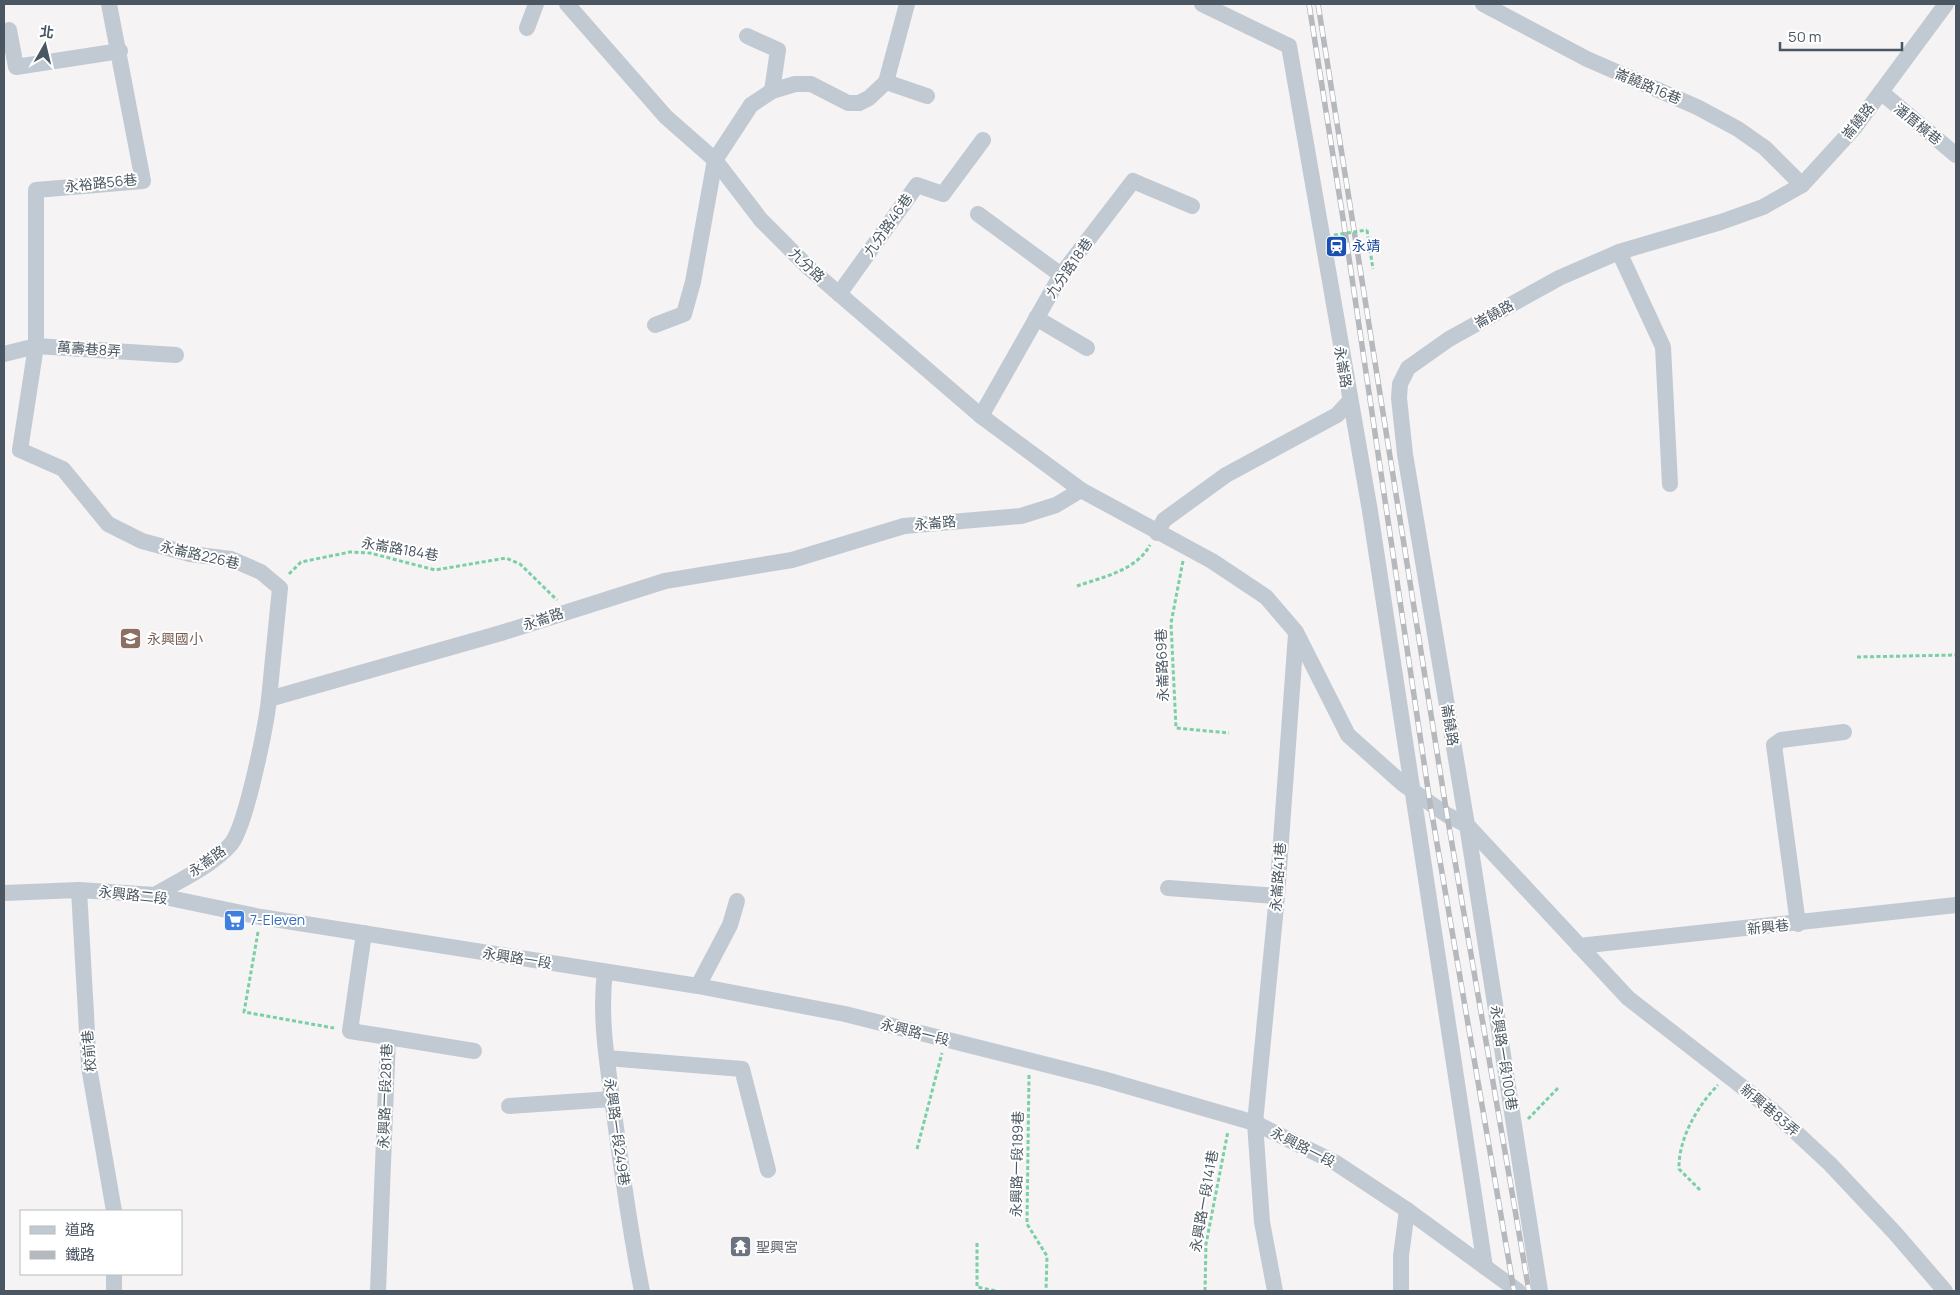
<svg xmlns="http://www.w3.org/2000/svg" width="1960" height="1295" viewBox="0 0 1960 1295" font-family="Manrope,'Noto Sans TC',sans-serif">
	<style>
		.lines { fill: none; stroke-linecap: round; stroke-linejoin: round }
		.path { stroke: #7ad0a6; stroke-width: 3; stroke-dasharray: 4 2.5; stroke-linecap: butt }
		.minor { stroke: #c1cad2; stroke-width: 16 }
		.rail-casing { stroke: #b5b8bd; stroke-width: 5.5 }
		.rail { stroke: #fff; stroke-width: 4; stroke-dasharray: 11; stroke-linecap: butt }
		.path-bridge { stroke: #7ad0a6; stroke-width: 3; stroke-dasharray: 4 2.5; stroke-linecap: butt }
		.labels { text-anchor: middle; stroke-width: 4; stroke-linejoin: round; paint-order: stroke }
		.street-label { font-size: 14px; fill: #4a5661; stroke: #fff }
		.transit-label { font-size: 14px; fill: #164399; stroke: #fff; text-anchor: start }
		.education-label { font-size: 14px; fill: #785e54; stroke: #fff; text-anchor: start }
		.shop-label { font-size: 14px; fill: #366cbe; stroke: #fff; text-anchor: start }
		.worship-label { font-size: 14px; fill: #5b616d; stroke: #fff; text-anchor: start }
	</style>
	<rect width="100%" height="100%" fill="#f5f3f3"/>
	<g class="lines">
		<!-- path -->
		<g class="path">
			<path d="M 1367,230 L 1373,269"/>
			<path d="M 1183,561 L 1171,623 L 1176,728 L 1229,733"/>
			<path d="M 289,574 L 301,562 L 350,552 L 370,553 L 435,570 L 506,558 L 520,564 L 557,600"/>
			<path d="M 1077,586 C 1103,577 1137,570 1150,545"/>
			<path d="M 1857,657 L 1956,655"/>
			<path d="M 258,932 L 244,1012 L 334,1028"/>
			<path d="M 1029,1075 L 1027,1224 L 1047,1256 L 1046,1291"/>
			<path d="M 1528,1119 L 1559,1087"/>
			<path d="M 917,1149 L 942,1053"/>
			<path d="M 1700,1190 L 1679,1169 C 1678,1140 1697,1106 1718,1085"/>
			<path d="M 977,1243 L 977,1287 L 996,1291"/>
			<path d="M 1205,1291 L 1206,1244 L 1228,1131"/>
		</g>
		<!-- minor -->
		<g class="minor">
			<path d="M 109,4 L 143,181 L 36,190 L 36,346 L 20,450 L 63,469 L 108,524 L 142,541 L 190,554 L 231,559 L 261,572 L 280,588 L 269,699"/>
			<path d="M 567,4 L 666,117 L 715,160 L 761,220 L 809,268 L 981,416 L 1081,490 L 1212,561 L 1266,597 L 1296,632 L 1348,735 L 1403,784 L 1447,815 L 1467,825 L 1628,998 L 1772,1110 L 1830,1164 L 1895,1233 L 1945,1291"/>
			<path d="M 1202,4 L 1289,46 L 1370,511 L 1485,1267"/>
			<path d="M 1483,4 L 1587,59 L 1697,107 L 1738,129 L 1765,148 L 1802,185"/>
			<path d="M 527,28 L 536,4"/>
			<path d="M 9,30 L 16,67 L 120,51"/>
			<path d="M 747,36 L 778,50 L 772,91"/>
			<path d="M 886,82 L 927,96"/>
			<path d="M 1881,92 L 1956,155"/>
			<path d="M 978,214 L 1061,275"/>
			<path d="M 1619,252 L 1663,347 L 1670,484"/>
			<path d="M 839,294 L 917,185 L 943,194 L 983,140"/>
			<path d="M 1036,318 L 1087,348"/>
			<path d="M 655,325 L 684,314 L 693,282 L 715,160 L 751,105 L 772,91 L 795,84 L 811,84 L 848,103 L 859,103 L 869,98 L 886,82 L 907,4"/>
			<path d="M 4,354 L 36,346 L 176,355"/>
			<path d="M 981,416 L 1061,275 L 1133,181 L 1192,206"/>
			<path d="M 1157,533 L 1164,520 L 1226,475 L 1337,415 L 1349,402"/>
			<path d="M 1168,888 L 1277,896"/>
			<path d="M 79,890 L 89,1067 L 114,1211"/>
			<path d="M 4,893 L 79,890 L 155,895 L 261,917 L 698,986 L 845,1014 L 1103,1079 L 1255,1123 L 1336,1163 L 1407,1210 L 1518,1291"/>
			<path d="M 155,895 C 180,880 212,866 231,844 C 246,826 266,726 269,699 L 501,633 L 665,581 L 792,560 L 904,526 L 1021,516 L 1056,505 L 1081,490"/>
			<path d="M 1798,924 L 1774,745 L 1781,740 L 1844,732"/>
			<path d="M 364,933 L 350,1031 L 388,1037 L 378,1291"/>
			<path d="M 1579,946 L 1956,905"/>
			<path d="M 605,972 C 599,1018 608,1067 614,1113 C 622,1173 630,1232 642,1291"/>
			<path d="M 698,986 L 730,925 L 737,901"/>
			<path d="M 388,1037 L 474,1051"/>
			<path d="M 607,1058 L 742,1069 L 768,1170"/>
			<path d="M 509,1106 L 612,1099"/>
			<path d="M 114,1291 L 114,1274"/>
			<path d="M 1275,1291 L 1262,1222 L 1255,1123 L 1277,896 L 1296,634"/>
			<path d="M 1401,1291 L 1401,1256 L 1407,1210"/>
			<path d="M 1540,1291 L 1467,825 L 1405,454 L 1399,398 L 1400,384 L 1408,368 L 1449,339 L 1559,278 L 1619,252 L 1721,222 L 1763,207 L 1802,185 L 1855,127 L 1946,4"/>
		</g>
		<defs>
			<g id="rail">
				<path d="M 1309,4 L 1345,231 L 1430,803 L 1514,1291"/>
				<path d="M 1318,4 L 1447,815 L 1529,1291"/>
			</g>
		</defs>
		<!-- rail casing -->
		<use href="#rail" class="rail-casing"/>
		<!-- rail -->
		<use href="#rail" class="rail"/>
		<!-- path-bridge -->
		<path class="path-bridge" d="M 1334,235 L 1367,230"/>
	</g>
	<!-- icons -->
	<defs>
		<symbol id="station-square" viewBox="-11 -11 22 22"><rect x="-9" y="-9" width="18" height="18" rx="4" fill="#1a4fb4" stroke="#fff"/><path d="M-3-6H3Q5-6 5-4V2Q5 4 3 4L4.5 6H3L1.5 4h-3L-3 6H-4.5L-3 4Q-5 4-5 2V-4Q-5-6-3-6ZM-3.5-4v3h7v-3ZM-3.5 1v1.5H-2V1ZM2 1v1.5H3.5V1Z" fill="#fff"/></symbol>
		<symbol id="school-square" viewBox="-11 -11 22 22"><rect x="-9" y="-9" width="18" height="18" rx="4" fill="#8d6e63" stroke="#fff"/><path d="M0-5L7-2L0 1L-7-2ZM-4 1L0 2.5L4 1V4Q0 6-4 4Z" fill="#fff"/></symbol>
		<symbol id="supermarket-square" viewBox="-11 -11 22 22"><rect x="-9" y="-9" width="18" height="18" rx="4" fill="#3f7fe0" stroke="#fff"/><path d="M-6-5.5h2.5l.6 2H6L4.5 2H-2.5L-4.4-4H-6ZM-1.5 3.2a1.3 1.3 0 1 0 .1 0ZM3 3.2a1.3 1.3 0 1 0 .1 0Z" fill="#fff"/></symbol>
		<symbol id="temple-square" viewBox="-11 -11 22 22"><rect x="-9" y="-9" width="18" height="18" rx="4" fill="#6b7280" stroke="#fff"/><path d="M0-6L5-2H3V0L6.5 2.5H4V6H1.5V3h-3V6H-4V2.5H-6.5L-3 0V-2H-5Z" fill="#fff"/></symbol>
	</defs>
	<g fill-rule="evenodd">
		<use href="#station-square" x="1324" y="234" width="25" height="25"/>
		<use href="#school-square" x="118" y="626" width="25" height="25"/>
		<use href="#supermarket-square" x="222" y="908" width="25" height="25"/>
		<use href="#temple-square" x="728" y="1234" width="25" height="25"/>
	</g>
	<g class="labels">
		<!-- street labels -->
		<g class="street-label">
			<text transform="translate(1648 86) rotate(23)" y="5">崙饒路16巷</text>
			<text transform="translate(1858 121) rotate(-51)" y="5">崙饒路</text>
			<text transform="translate(1918 124) rotate(39)" y="5">潘厝橫巷</text>
			<text transform="translate(101 183) rotate(-6)" y="5">永裕路56巷</text>
			<text transform="translate(888 225) rotate(-55)" y="5">九分路46巷</text>
			<text transform="translate(807 265) rotate(43)" y="5">九分路</text>
			<text transform="translate(1069 268) rotate(-55)" y="5">九分路18巷</text>
			<text transform="translate(1494 314) rotate(-29)" y="5">崙饒路</text>
			<text transform="translate(89 349) rotate(4)" y="5">萬壽巷8弄</text>
			<text transform="translate(1343 367) rotate(80)" y="5">永崙路</text>
			<text transform="translate(935 523) rotate(-5)" y="5">永崙路</text>
			<text transform="translate(400 549) rotate(10)" y="5">永崙路184巷</text>
			<text transform="translate(200 555) rotate(13)" y="5">永崙路226巷</text>
			<text transform="translate(543 619) rotate(-19)" y="5">永崙路</text>
			<text transform="translate(1162 665) rotate(-92)" y="5">永崙路69巷</text>
			<text transform="translate(1450 725) rotate(81)" y="5">崙饒路</text>
			<text transform="translate(207 861) rotate(-35)" y="5">永崙路</text>
			<text transform="translate(1278 877) rotate(-86)" y="5">永崙路41巷</text>
			<text transform="translate(133 895) rotate(6)" y="5">永興路二段</text>
			<text transform="translate(1768 927) rotate(-6)" y="5">新興巷</text>
			<text transform="translate(517 958) rotate(9)" y="5">永興路一段</text>
			<text transform="translate(915 1032) rotate(14)" y="5">永興路一段</text>
			<text transform="translate(89 1051) rotate(-95)" y="5">校前巷</text>
			<text transform="translate(1504 1058) rotate(81)" y="5">永興路一段100巷</text>
			<text transform="translate(385 1096) rotate(-88)" y="5">永興路一段281巷</text>
			<text transform="translate(1770 1110) rotate(40)" y="5">新興巷83弄</text>
			<text transform="translate(617 1132) rotate(82)" y="5">永興路一段249巷</text>
			<text transform="translate(1303 1147) rotate(27)" y="5">永興路一段</text>
			<text transform="translate(1017 1164) rotate(-89)" y="5">永興路一段189巷</text>
			<text transform="translate(1204 1201) rotate(-80)" y="5">永興路一段141巷</text>
		</g>
		<!-- transit labels -->
		<g class="transit-label">
			<text x="1352" y="251">永靖</text>
		</g>
		<!-- education labels -->
		<g class="education-label">
			<text x="147" y="644">永興國小</text>
		</g>
		<!-- shop labels -->
		<g class="shop-label">
			<text x="250" y="925">7-Eleven</text>
		</g>
		<!-- worship labels -->
		<g class="worship-label">
			<text x="756" y="1252">聖興宮</text>
		</g>
	</g>
	<!-- border -->
	<rect width="1960" height="1295" fill="none" stroke="#4a5661" stroke-width="10"/>
	<!-- legend -->
	<rect x="20" y="1210" width="162" height="65" fill="#ffffff" stroke="#b7bbc0"/>
	<rect x="30" y="1226" width="25" height="8" fill="#c1cad2" stroke="#b7bbc0"/>
	<text x="65" y="1235" font-size="15" fill="#4a5661">道路</text>
	<rect x="30" y="1251" width="25" height="8" fill="#b5b8bd" stroke="#b7bbc0"/>
	<text x="65" y="1260" font-size="15" fill="#4a5661">鐵路</text>
	<!-- north arrow -->
	<g transform="translate(45 45) rotate(8)" stroke="#ffffff" stroke-width="4" paint-order="stroke">
	<path d="M0-4L9 19L0 12L-9 19Z" fill="#4a5661"/>
	<text y="-8" font-size="14" font-weight="bold" text-anchor="middle" fill="#4a5661">北</text>
	</g>
	<!-- scale -->
	<path d="M1780 42v8h122v-8" fill="none" stroke="#4a5661" stroke-width="2.5"/>
	<text x="1788" y="42" font-size="15" fill="#4a5661" stroke="#ffffff" stroke-width="4" paint-order="stroke">50 m</text>
</svg>
